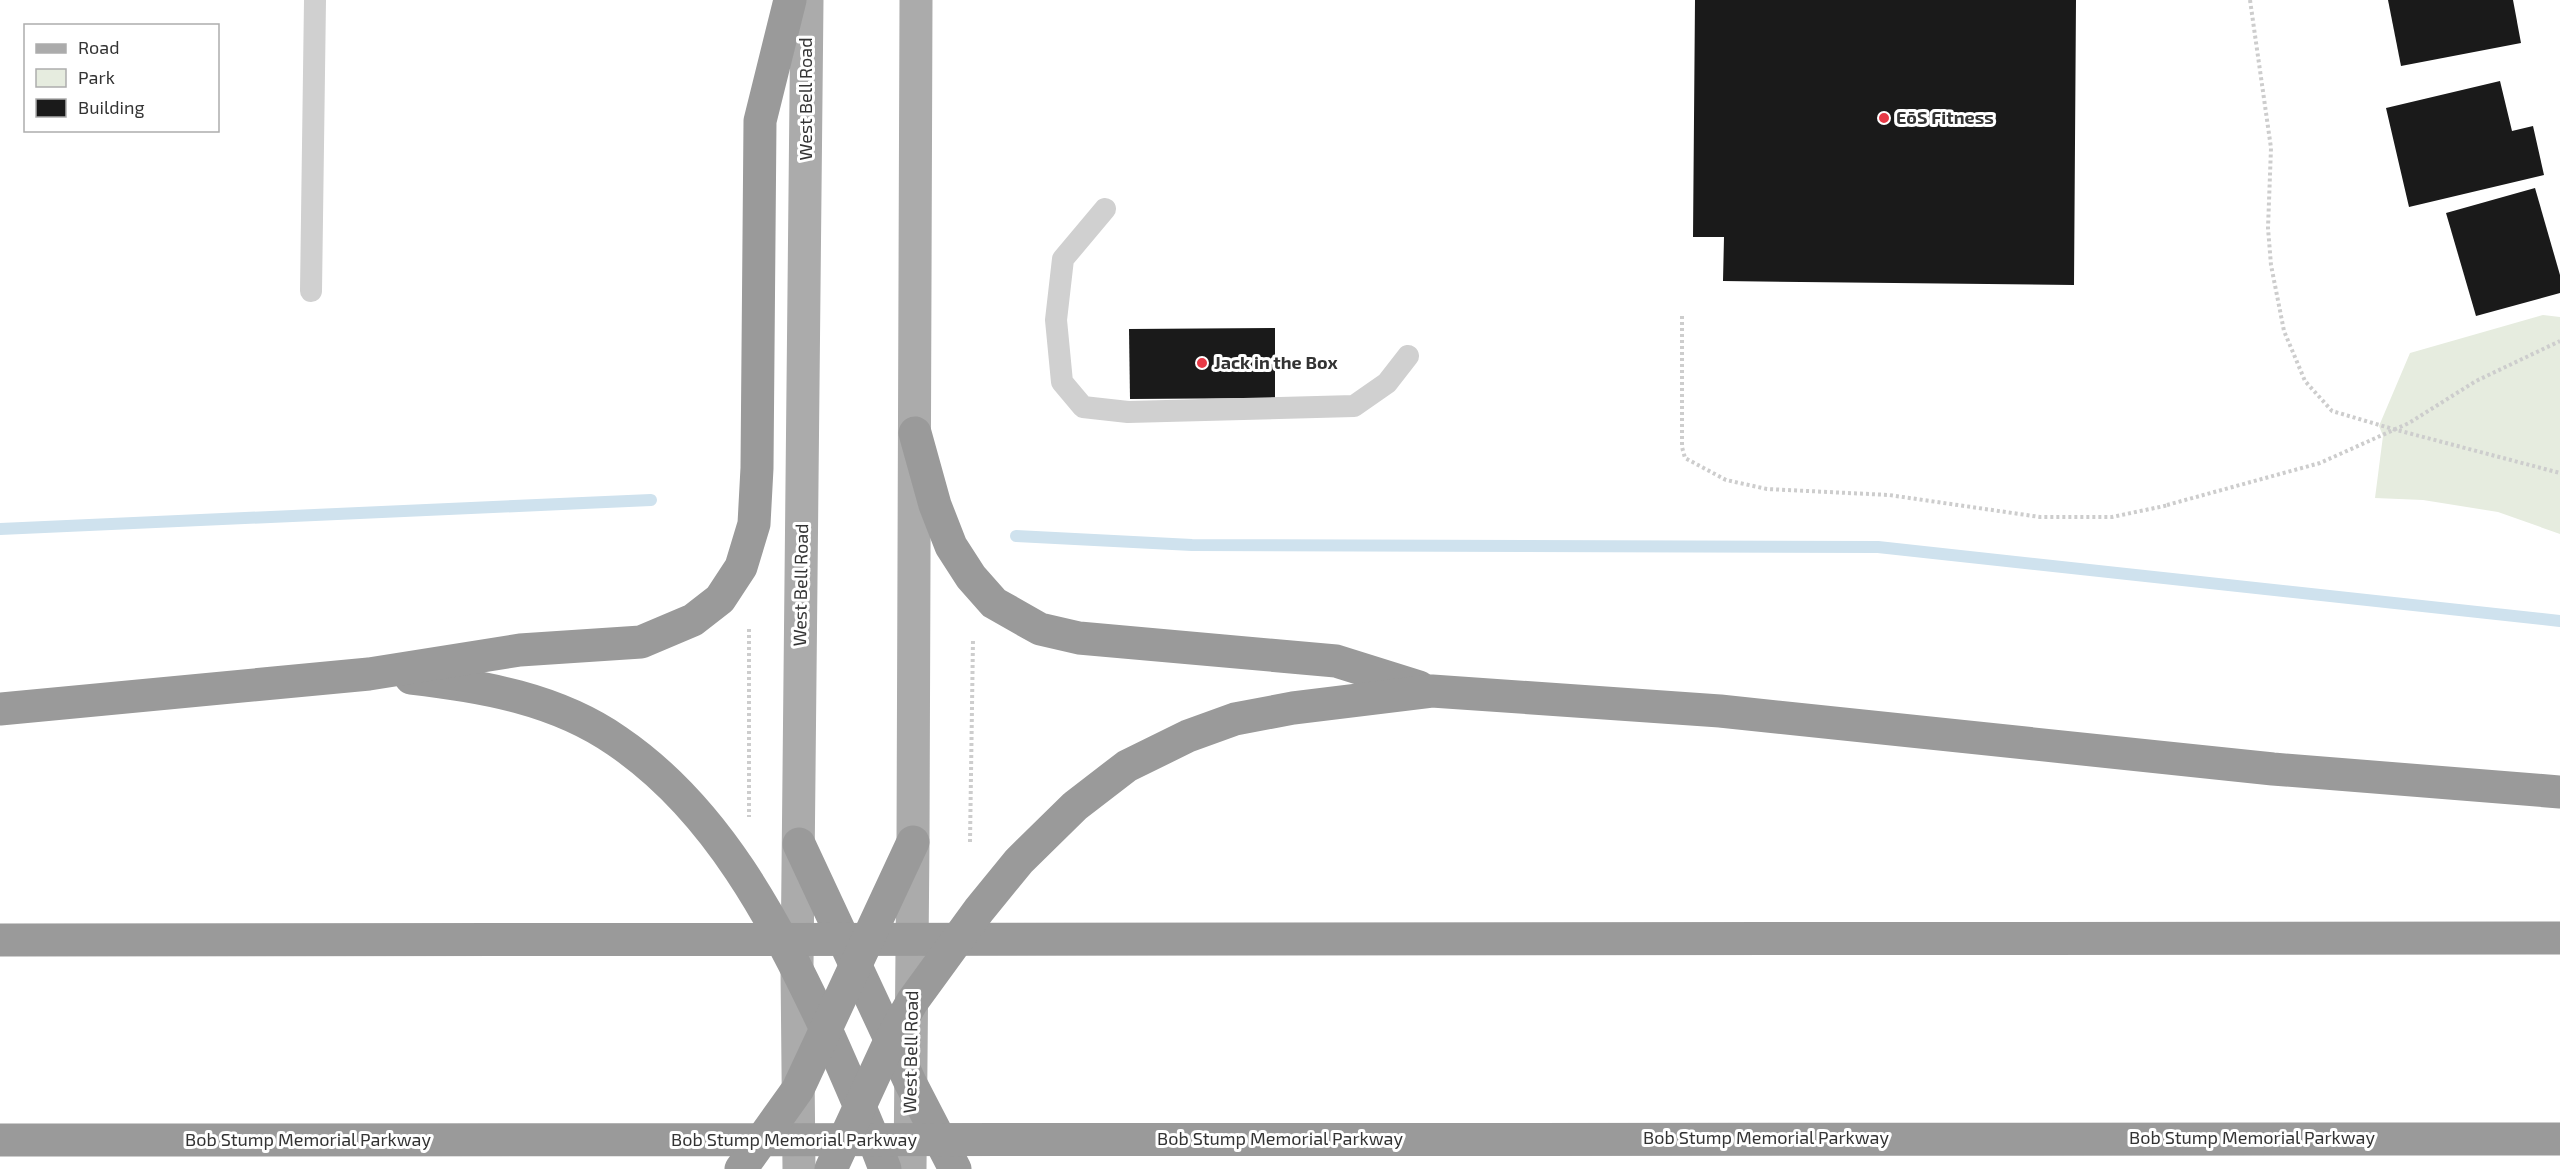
<svg xmlns="http://www.w3.org/2000/svg" width="2560" height="1169" viewBox="0 0 2560 1169" font-family="'Exo 2',sans-serif">
	<style>
		.green { fill: #e6ecdf }
		.lines { fill: none; stroke-linecap: round; stroke-linejoin: round }
		.stream { stroke: #cfe2ee; stroke-width: 12 }
		.building { fill: #1a1a1a }
		.path { stroke: #cdcdcd; stroke-width: 4; stroke-dasharray: 3 3; stroke-linecap: butt }
		.lane { stroke: #d0d0d0; stroke-width: 22 }
		.primary { stroke: #ababab; stroke-width: 33 }
		.highway { stroke: #9a9a9a; stroke-width: 33 }
		.poi-dot { fill: #e63946; stroke: #fff; stroke-width: 2 }
		.labels { text-anchor: middle; stroke-width: 6; stroke-linejoin: round; paint-order: stroke }
		.street-label { font-size: 18px; fill: #333; stroke: #fff }
		.poi-label { font-size: 18px; font-weight: bold; fill: #333; stroke: #fff; text-anchor: start }
	</style>
	<rect width="100%" height="100%" fill="#fff"/>
	<!-- green -->
	<path class="green" d="M 2543,315 L 2560,317 L 2560,534 L 2498,512 L 2423,500 L 2375,498 L 2383,436 L 2379,426 L 2410,353 Z"/>
	<g class="lines">
		<!-- stream -->
		<g class="stream">
			<path d="M 0,529 L 651,500"/>
			<path d="M 1016,536 L 1192,545 L 1878,547 L 2560,621"/>
		</g>
	</g>
	<!-- building -->
	<g class="building">
		<path d="M 1695,0 L 2076,0 L 2074,285 L 1723,281 L 1724,237 L 1693,237 Z"/>
		<path d="M 2388,0 L 2513,0 L 2521,43 L 2401,66 Z"/>
		<path d="M 2500,81 L 2512,131 L 2533,126 L 2544,175 L 2409,207 L 2386,108 Z"/>
		<path d="M 2535,188 L 2560,275 L 2560,293 L 2476,316 L 2446,213 Z"/>
		<path d="M 1275,328 L 1275,398 L 1130,399 L 1129,329 Z"/>
	</g>
	<g class="lines">
		<!-- path -->
		<g class="path">
			<path d="M 2250,0 L 2271,148 L 2268,228 L 2271,265 L 2284,331 L 2305,381 L 2332,411 L 2393,429 L 2560,473"/>
			<path d="M 1682,316 L 1682,447 L 1685,458 L 1726,480 L 1767,489 L 1889,495 L 2040,517 L 2112,517 L 2169,505"/>
			<path d="M 2167,505 L 2320,463 L 2409,423 L 2476,381 L 2560,341"/>
			<path d="M 749,629 L 749,817"/>
			<path d="M 970,842 L 973,639"/>
		</g>
		<!-- lane -->
		<g class="lane">
			<path d="M 1105,209 L 1063,259 L 1056,320 L 1062,382 L 1083,407 L 1128,412 L 1354,406 L 1387,383 L 1408,356"/>
			<path d="M 311,291 L 315,0"/>
		</g>
		<!-- primary -->
		<g class="primary">
			<path d="M 799,1169 L 797,967 L 807,0"/>
			<path d="M 910,1169 L 913,842 L 916,0"/>
		</g>
		<!-- highway -->
		<g class="highway">
			<path d="M 915,433 L 935,505 L 951,546 L 971,577 L 994,603 L 1040,629 L 1079,638 L 1336,661 L 1419,687"/>
			<path d="M 411,678 C 482,686 557,699 617,741 C 717,809 775,921 825,1027 C 846,1074 867,1121 885,1169"/>
			<path d="M 0,709 L 369,674 L 520,650 L 641,642 L 693,620 L 720,599 L 741,567 L 754,524 L 757,468 L 760,121 L 790,0"/>
			<path d="M 799,844 L 910,1082 L 955,1169"/>
			<path d="M 0,940 L 2560,938"/>
			<path d="M 0,1140 L 2560,1139"/>
			<path d="M 741,1169 L 798,1089 L 913,842"/>
			<path d="M 831,1169 L 890,1041 L 912,1002 L 979,910 L 1019,861 L 1075,806 L 1127,766 L 1188,736 L 1235,719 L 1293,708 L 1432,691 L 1720,711 L 2273,769 L 2560,792"/>
		</g>
	</g>
	<!-- markers -->
	<g class="poi-dot">
		<circle cx="1884" cy="118" r="6"/>
		<circle cx="1202" cy="363" r="6"/>
	</g>
	<g class="labels">
		<!-- street labels -->
		<g class="street-label">
			<text transform="translate(806 99) rotate(-90)" y="6">West Bell Road</text>
			<text transform="translate(801 585) rotate(-89)" y="6">West Bell Road</text>
			<text transform="translate(911 1052) rotate(-89)" y="6">West Bell Road</text>
			<text x="1766" y="1144">Bob Stump Memorial Parkway</text>
			<text x="2252" y="1144">Bob Stump Memorial Parkway</text>
			<text x="1280" y="1145">Bob Stump Memorial Parkway</text>
			<text x="308" y="1146">Bob Stump Memorial Parkway</text>
			<text x="794" y="1146">Bob Stump Memorial Parkway</text>
		</g>
		<!-- poi labels -->
		<g class="poi-label">
			<text x="1896" y="124">EōS Fitness</text>
			<text x="1214" y="369">Jack in the Box</text>
		</g>
	</g>
	<!-- legend -->
	<rect x="24" y="24" width="195" height="108" fill="#ffffff" stroke="#adadad" stroke-width="1.5"/>
	<rect x="36" y="44" width="30" height="9" fill="#ababab" stroke="#adadad" stroke-width="1.5"/>
	<text x="78" y="54" font-size="18" fill="#333333">Road</text>
	<rect x="36" y="69" width="30" height="18" fill="#e6ecdf" stroke="#adadad" stroke-width="1.5"/>
	<text x="78" y="84" font-size="18" fill="#333333">Park</text>
	<rect x="36" y="99" width="30" height="18" fill="#1a1a1a" stroke="#adadad" stroke-width="1.5"/>
	<text x="78" y="114" font-size="18" fill="#333333">Building</text>
</svg>
